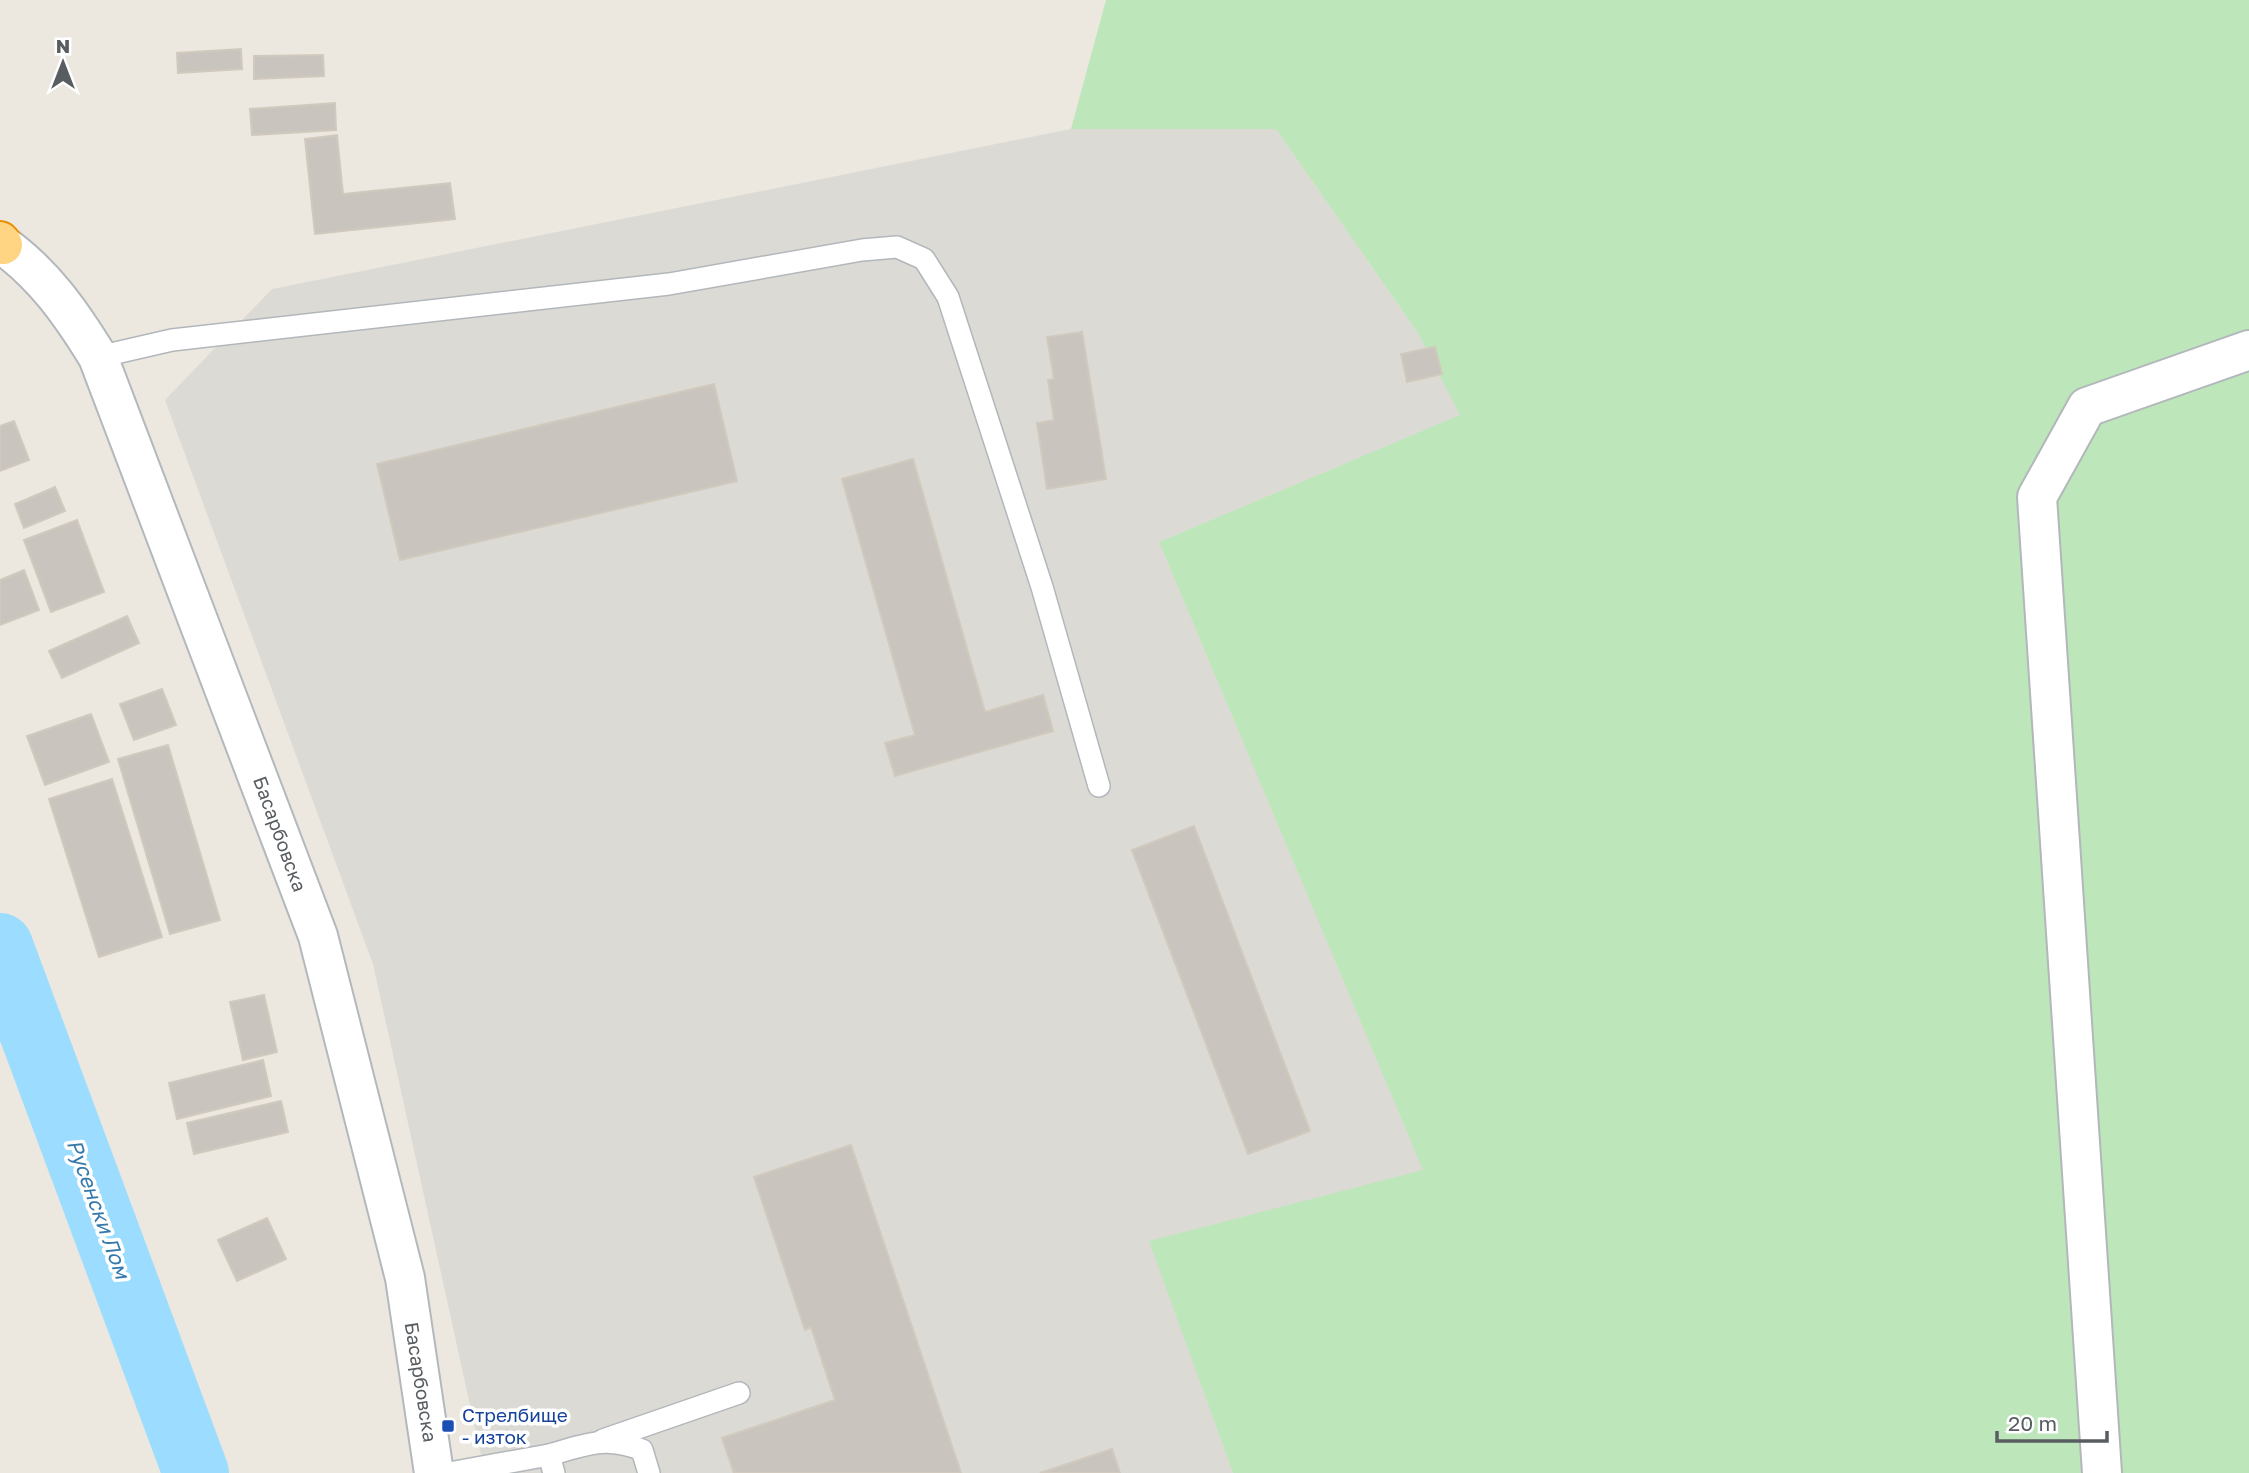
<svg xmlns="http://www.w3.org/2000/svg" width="2249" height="1473" viewBox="0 0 2249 1473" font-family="'Golos Text',sans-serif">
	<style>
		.industrial { fill: #dcdad4 }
		.green { fill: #bde6ba }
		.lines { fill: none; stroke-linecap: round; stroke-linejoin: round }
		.river { stroke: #9cddff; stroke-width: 66 }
		.building { fill: #c9c5be; stroke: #d1c9bd; stroke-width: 2 }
		.lane-casing { stroke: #b2b7bb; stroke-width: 24 }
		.street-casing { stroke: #b2b7bb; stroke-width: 42 }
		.secondary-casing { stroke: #b3b8bd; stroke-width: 42 }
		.highway-casing { stroke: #eb8d00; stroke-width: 42 }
		.lane { stroke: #fff; stroke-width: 21 }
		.street { stroke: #fff; stroke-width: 38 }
		.secondary { stroke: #fff; stroke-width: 38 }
		.highway { stroke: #ffd583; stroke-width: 38 }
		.transit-dot { fill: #1a4fb4; stroke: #fff; stroke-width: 2.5 }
		.labels { text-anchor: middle; stroke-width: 7; stroke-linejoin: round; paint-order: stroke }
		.street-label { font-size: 19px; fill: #585d61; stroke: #fff }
		.transit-label { font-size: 19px; fill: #164399; stroke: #fff; text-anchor: start }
		.water-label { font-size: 21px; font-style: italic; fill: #3579ac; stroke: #fff }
	</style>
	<rect width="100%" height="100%" fill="#ece8df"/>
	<!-- industrial -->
	<path class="industrial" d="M 1071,129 L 1276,129 L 1418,333 L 1461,415 L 1159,542 L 1424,1171 L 1150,1241 L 1233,1473 L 485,1473 L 373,964 L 165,400 L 272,289 Z"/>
	<!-- green -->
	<path class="green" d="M 1106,0 L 2249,0 L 2249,1473 L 1233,1473 L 1149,1241 L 1423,1170 L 1159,542 L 1460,415 L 1418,333 L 1276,129 L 1071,129 Z"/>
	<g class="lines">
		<!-- river -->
		<path class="river" d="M 0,946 L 196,1473"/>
	</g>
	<!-- building -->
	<g class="building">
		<path d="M 241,49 L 242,69 L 178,73 L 177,53 Z"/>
		<path d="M 323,55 L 324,76 L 254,79 L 254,56 Z"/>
		<path d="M 335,103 L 336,130 L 252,135 L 250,109 Z"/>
		<path d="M 337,135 L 343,194 L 450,183 L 455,219 L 315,234 L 305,139 Z"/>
		<path d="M 1082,332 L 1106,479 L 1047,489 L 1037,423 L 1054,420 L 1048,380 L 1054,379 L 1047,337 Z"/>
		<path d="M 1435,347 L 1442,374 L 1407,382 L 1401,354 Z"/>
		<path d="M 714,384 L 737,481 L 400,560 L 377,464 Z"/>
		<path d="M 14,421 L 29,460 L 0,471 L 0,426 Z"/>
		<path d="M 913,459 L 985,712 L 1043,695 L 1053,731 L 895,776 L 885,743 L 915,735 L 842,479 Z"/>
		<path d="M 55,487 L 65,511 L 24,528 L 15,504 Z"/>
		<path d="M 77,520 L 104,592 L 51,612 L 24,540 Z"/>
		<path d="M 24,570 L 39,610 L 0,625 L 0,580 Z"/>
		<path d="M 127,616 L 139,643 L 62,678 L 49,651 Z"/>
		<path d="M 162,689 L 176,725 L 134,740 L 120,704 Z"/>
		<path d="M 91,714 L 109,762 L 45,785 L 27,736 Z"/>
		<path d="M 168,745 L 220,920 L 170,934 L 118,759 Z"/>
		<path d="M 112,779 L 162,937 L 99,957 L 49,799 Z"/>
		<path d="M 1194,826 L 1310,1131 L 1248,1154 L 1132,850 Z"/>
		<path d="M 264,995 L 277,1052 L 243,1060 L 230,1002 Z"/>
		<path d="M 263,1060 L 271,1096 L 177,1119 L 169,1083 Z"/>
		<path d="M 281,1101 L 288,1132 L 194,1154 L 187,1123 Z"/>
		<path d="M 851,1145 L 961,1473 L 734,1473 L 722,1438 L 835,1400 L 811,1327 L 805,1330 L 754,1177 Z"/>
		<path d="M 267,1218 L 286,1259 L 237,1281 L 218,1240 Z"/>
		<path d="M 1112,1449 L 1120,1473 L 1040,1473 Z"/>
	</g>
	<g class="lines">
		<defs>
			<g id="lane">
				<path d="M 98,357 L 172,340 L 669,284 L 862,250 L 897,247 L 924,259 L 948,297 L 1042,587 L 1099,786"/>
				<path d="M 603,1440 L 739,1393"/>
				<path d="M 449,1473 L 549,1455"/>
				<path d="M 554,1473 L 549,1455 C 585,1445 605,1435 642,1450 L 649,1473"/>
			</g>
			<path id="street" d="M 2102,1473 L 2037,497 L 2087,407 L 2249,350"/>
			<path id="secondary" d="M 0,243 C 43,273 71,313 98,357 L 318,936 L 405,1278 L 434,1473"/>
			<path id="highway" d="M 0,241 L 3,245"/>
		</defs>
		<!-- lane casing -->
		<use href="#lane" class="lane-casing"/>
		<!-- street casing -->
		<use href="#street" class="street-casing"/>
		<!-- secondary casing -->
		<use href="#secondary" class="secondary-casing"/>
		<!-- highway casing -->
		<use href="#highway" class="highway-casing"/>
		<!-- lane -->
		<use href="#lane" class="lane"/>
		<!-- street -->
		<use href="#street" class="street"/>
		<!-- secondary -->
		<use href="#secondary" class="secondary"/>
		<!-- highway -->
		<use href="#highway" class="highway"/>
	</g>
	<!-- markers -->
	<rect class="transit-dot" x="441" y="1419" width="14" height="14" rx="3.5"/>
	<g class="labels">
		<!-- street labels -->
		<g class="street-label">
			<text transform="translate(280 834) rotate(70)" y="7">Басарбовска</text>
			<text transform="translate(421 1382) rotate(81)" y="7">Басарбовска</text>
		</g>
		<!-- transit labels -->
		<g class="transit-label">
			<text x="462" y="1422">Стрелбище<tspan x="462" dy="22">- изток</tspan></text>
		</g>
		<!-- water labels -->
		<g class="water-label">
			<text transform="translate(98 1209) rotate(70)" y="7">Русенски Лом</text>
		</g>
	</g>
	<!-- north arrow -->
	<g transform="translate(63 63)" stroke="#ffffff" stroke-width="5" paint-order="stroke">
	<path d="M0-5L12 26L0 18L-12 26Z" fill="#585d61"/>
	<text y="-10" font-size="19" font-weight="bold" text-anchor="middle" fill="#585d61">N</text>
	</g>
	<!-- scale -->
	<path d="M1997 1431v10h110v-10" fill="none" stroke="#585d61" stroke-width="3.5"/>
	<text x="2008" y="1431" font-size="21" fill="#585d61" stroke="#ffffff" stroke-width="5" paint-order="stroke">20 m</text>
</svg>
